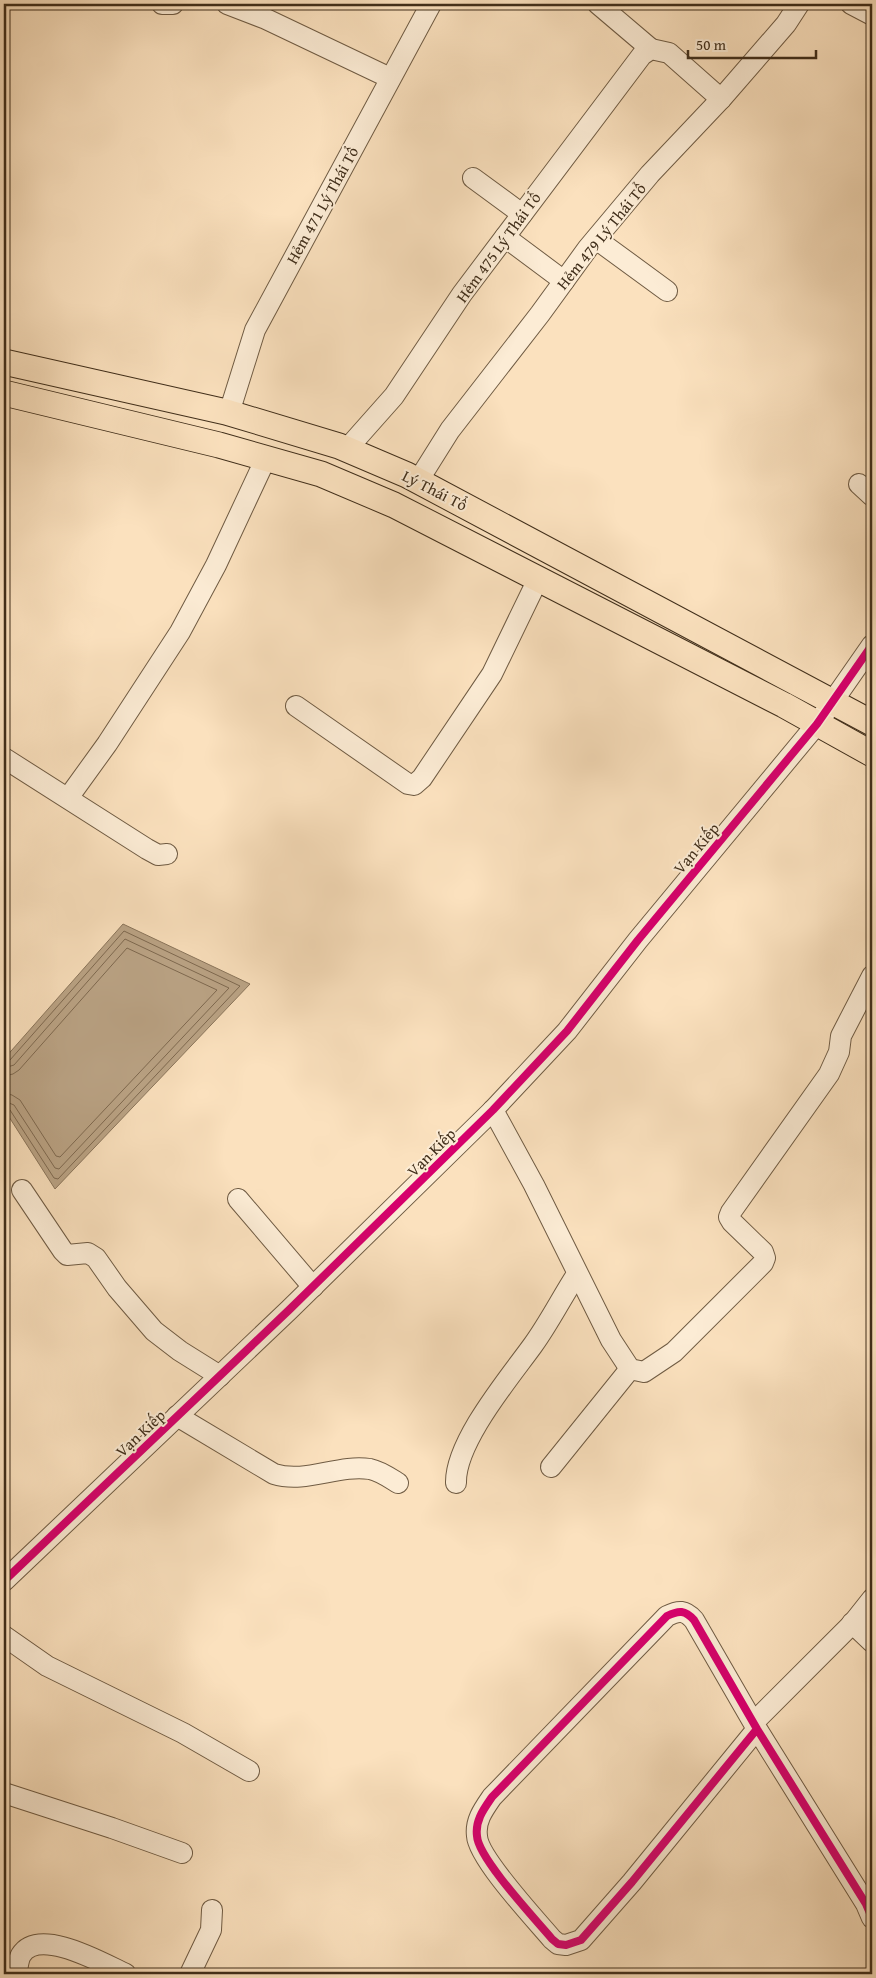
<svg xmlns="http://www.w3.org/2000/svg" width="876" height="1978" viewBox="0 0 876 1978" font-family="'Gentium Book Plus',serif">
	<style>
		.water { fill: #bba486; stroke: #8a755b }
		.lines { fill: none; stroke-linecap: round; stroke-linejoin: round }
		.shore { stroke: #7e6950; stroke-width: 1 }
		.minor-casing { stroke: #6f5b43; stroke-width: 22 }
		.major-casing { stroke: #402e1a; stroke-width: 27 }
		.minor { stroke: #fcecd5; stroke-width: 20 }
		.major { stroke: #fbe1be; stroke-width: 25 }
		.cycleway-casing { stroke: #fcecd5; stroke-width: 11 }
		.cycleway { stroke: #d6006c; stroke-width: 8 }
		.labels { text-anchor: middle; stroke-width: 4; stroke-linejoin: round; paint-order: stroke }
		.street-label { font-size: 16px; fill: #402e1a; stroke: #fcecd5 }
	</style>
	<rect width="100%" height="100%" fill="#fbe1be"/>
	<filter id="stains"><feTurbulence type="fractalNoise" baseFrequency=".004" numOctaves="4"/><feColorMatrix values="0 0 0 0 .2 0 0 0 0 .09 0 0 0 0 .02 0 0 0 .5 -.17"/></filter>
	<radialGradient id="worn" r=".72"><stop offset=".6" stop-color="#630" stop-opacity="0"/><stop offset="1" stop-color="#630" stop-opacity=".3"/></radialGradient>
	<!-- water -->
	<path class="water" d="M 123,924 L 250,984 L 55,1189 L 4,1109 L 4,1059 Z"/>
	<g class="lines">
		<!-- shore -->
		<g class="shore">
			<path d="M 4,1062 L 10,1060 L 124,931 L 240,986 L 58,1179 L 54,1178 L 10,1110 L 4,1107"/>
			<path d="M 4,1068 L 14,1065 L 125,939 L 229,988 L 59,1169 L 55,1168 L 14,1105 L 4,1101"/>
			<path d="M 4,1076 L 13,1074 L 19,1070 L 127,948 L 217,990 L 60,1157 L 56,1156 L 20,1100 L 12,1095 L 4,1093"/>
		</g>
		<defs>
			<g id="minor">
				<path d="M 162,4 L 173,4"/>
				<path d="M 227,4 L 266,19 L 390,78"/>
				<path d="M 598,4 L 651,49"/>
				<path d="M 851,4 L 872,15"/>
				<path d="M 473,178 L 522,214"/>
				<path d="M 505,237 L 564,281"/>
				<path d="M 596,239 L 667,291"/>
				<path d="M 229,413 L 255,330 L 431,4"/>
				<path d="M 347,449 L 394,396 L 462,294 L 642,55 L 651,49 L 669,53 L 721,99"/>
				<path d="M 418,481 L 450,430 L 540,314 L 588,248 L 650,174 L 721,99 L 786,24 L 799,4"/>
				<path d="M 859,484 L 872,496"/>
				<path d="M 296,706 L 408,784 L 414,785 L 422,778 L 492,674 L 538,579"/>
				<path d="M 4,758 L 147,849 L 158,855 L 167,854"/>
				<path d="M 68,798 L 107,744 L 180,632 L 216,565 L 266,458"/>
				<path d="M 493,1110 L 534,1185 L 611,1340 L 630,1369 L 644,1372 L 674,1352 L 763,1263 L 765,1258 L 763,1252 L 732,1222 L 729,1217 L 731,1212 L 829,1074 L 839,1052 L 841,1036 L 872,976"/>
				<path d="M 22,1190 L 63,1251 L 67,1255 L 88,1253 L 96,1258 L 117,1288 L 154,1331 L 180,1351 L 220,1376"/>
				<path d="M 238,1199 L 313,1287"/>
				<path d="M 177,1416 L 274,1474 C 306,1484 338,1464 370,1469 C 380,1471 390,1478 398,1483"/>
				<path d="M 551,1467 L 630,1369"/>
				<path d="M 456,1483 C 455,1442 510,1377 533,1345 C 549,1323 562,1297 577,1274"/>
				<path d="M 4,1581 L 289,1310 L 493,1110 L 567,1031 L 638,940 L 817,724 L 872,645"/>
				<path d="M 852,1623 L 872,1642"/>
				<path d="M 4,1636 L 47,1666 L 183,1733 L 249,1771"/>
				<path d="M 754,1722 L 853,1623 L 872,1599"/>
				<path d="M 757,1729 L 632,1882 L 581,1940 L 566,1945 L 558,1944 L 552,1939 C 536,1920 478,1858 477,1836 C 475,1821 483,1810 492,1797 L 667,1616 C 679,1610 685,1610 694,1620 L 757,1729 L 866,1904 L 872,1918"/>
				<path d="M 4,1793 L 112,1828 L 182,1853"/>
				<path d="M 16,1974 C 18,1968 18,1960 21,1955 C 39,1926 104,1964 126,1974"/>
				<path d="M 190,1974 L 211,1930 L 212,1910"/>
			</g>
			<g id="major">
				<path d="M 4,362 L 226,412 L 339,446 L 407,475 L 872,723"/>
				<path d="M 4,393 L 219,445 L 321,474 L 394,505 L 784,705 L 872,754"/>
			</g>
		</defs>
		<!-- minor casing -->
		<use href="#minor" class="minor-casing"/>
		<!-- major casing -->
		<use href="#major" class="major-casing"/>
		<!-- minor -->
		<use href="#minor" class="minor"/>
		<!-- major -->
		<use href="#major" class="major"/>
		<defs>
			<g id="cycleway">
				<path d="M 4,1581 L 289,1310 L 493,1110 L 567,1031 L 638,940 L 817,724 L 872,645"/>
				<path d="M 757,1729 L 632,1882 L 581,1940 L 566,1945 L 558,1944 L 552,1939 C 536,1920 478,1858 477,1836 C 475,1821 483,1810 492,1797 L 667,1616 C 679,1610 685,1610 694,1620 L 757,1729 L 866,1904 L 872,1918"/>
			</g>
		</defs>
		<!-- cycleway casing -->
		<use href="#cycleway" class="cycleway-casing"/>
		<!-- cycleway -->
		<use href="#cycleway" class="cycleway"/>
	</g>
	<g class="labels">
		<!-- street labels -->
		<g class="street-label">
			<text transform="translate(322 205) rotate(-61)" y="6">Hẻm 471 Lý Thái Tổ</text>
			<text transform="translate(601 236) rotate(-51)" y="6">Hẻm 479 Lý Thái Tổ</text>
			<text transform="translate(498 247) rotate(-54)" y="6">Hẻm 475 Lý Thái Tổ</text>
			<text transform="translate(435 490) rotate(27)" y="6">Lý Thái Tổ</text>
			<text transform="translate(696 848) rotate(-50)" y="6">Vạn Kiếp</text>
			<text transform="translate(431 1152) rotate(-45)" y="6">Vạn Kiếp</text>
			<text transform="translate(140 1433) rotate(-43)" y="6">Vạn Kiếp</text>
		</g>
	</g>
	<!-- margin -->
	<rect width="876" height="1978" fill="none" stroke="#fbe1be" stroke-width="20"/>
	<rect x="5" y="5" width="866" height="1968" fill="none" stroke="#402e1a" stroke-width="2.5"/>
	<rect x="10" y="10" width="856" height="1958" fill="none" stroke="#402e1a"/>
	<!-- scale -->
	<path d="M688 50v8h128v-8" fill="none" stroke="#402e1a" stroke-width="2.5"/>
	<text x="696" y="50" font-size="15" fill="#402e1a" stroke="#fcecd5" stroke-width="4" paint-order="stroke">50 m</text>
	<rect width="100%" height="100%" filter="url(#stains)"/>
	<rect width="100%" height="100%" fill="url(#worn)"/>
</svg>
